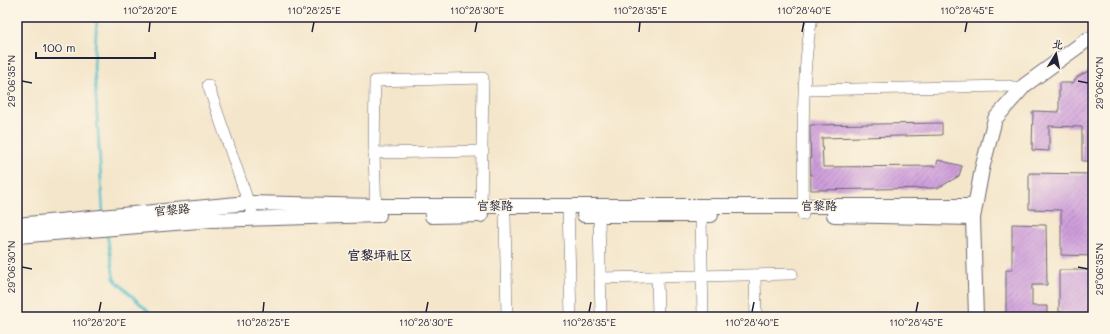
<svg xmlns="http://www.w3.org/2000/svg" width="1110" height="334" viewBox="0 0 1110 334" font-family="Mali,'LXGW WenKai TC',sans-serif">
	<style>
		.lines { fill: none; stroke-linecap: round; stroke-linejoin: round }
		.stream { stroke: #51bec9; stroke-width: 2.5 }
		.building { fill: url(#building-hatch) }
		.minor-casing { stroke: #6c676d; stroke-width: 12 }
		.major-casing { stroke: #6c676d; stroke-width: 16 }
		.minor { stroke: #fff; stroke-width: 11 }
		.major { stroke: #fff; stroke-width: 14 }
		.ticks { fill: none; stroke: #22223b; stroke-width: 1.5 }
		.labels { text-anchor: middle; stroke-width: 3; stroke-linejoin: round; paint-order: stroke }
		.street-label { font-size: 12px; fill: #22223b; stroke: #fcf5e5 }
		.neighbourhood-label { font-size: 13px; font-weight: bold; fill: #22223b; stroke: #fcf5e5 }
		.neatline { fill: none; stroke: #22223b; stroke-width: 1.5 }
		.ticks-label { font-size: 10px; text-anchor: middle; fill: #22223b }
	</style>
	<defs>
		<pattern id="building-hatch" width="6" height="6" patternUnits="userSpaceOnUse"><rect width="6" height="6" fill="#ce9ddb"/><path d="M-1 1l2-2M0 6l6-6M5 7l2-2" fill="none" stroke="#a780b3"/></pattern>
	</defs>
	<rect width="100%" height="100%" fill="#fcf5e5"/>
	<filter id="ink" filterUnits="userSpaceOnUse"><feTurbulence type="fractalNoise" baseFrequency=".025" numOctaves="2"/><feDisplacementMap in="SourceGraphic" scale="8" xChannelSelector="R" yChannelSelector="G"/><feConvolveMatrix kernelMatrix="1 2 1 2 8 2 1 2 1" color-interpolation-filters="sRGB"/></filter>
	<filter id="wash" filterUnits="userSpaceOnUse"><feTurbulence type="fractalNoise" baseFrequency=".012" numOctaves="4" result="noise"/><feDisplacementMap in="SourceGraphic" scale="16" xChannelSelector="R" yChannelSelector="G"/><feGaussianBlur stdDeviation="0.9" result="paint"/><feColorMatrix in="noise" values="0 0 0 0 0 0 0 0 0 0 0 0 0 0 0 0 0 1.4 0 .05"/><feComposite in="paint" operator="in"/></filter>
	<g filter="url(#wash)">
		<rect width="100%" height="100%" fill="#f4e6cb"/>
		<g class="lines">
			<!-- stream -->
			<g class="stream">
				<path d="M 97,17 L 94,66 L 103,213"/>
				<path d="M 107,233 L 114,279 L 154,317"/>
			</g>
		</g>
		<g id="blocks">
			<!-- building -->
			<g class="building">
				<path d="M 1093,69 L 1093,161 L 1082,161 L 1082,127 L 1049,126 L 1049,151 L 1032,150 L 1033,111 L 1059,112 L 1059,83 L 1073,83 L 1077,77 Z"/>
				<path d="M 942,123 L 942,135 L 822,138 L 823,167 L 936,166 L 938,160 L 962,166 L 959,176 L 938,188 L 811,190 L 810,125 Z"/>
				<path d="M 1029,173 L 1093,174 L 1093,256 L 1061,255 L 1061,210 L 1029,209 Z"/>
				<path d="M 1012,224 L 1046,225 L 1047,285 L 1032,285 L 1032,306 L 1047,306 L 1047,317 L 1006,317 L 1006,270 L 1012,270 Z"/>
				<path d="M 1059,270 L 1093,270 L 1093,317 L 1070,317 L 1070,313 L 1059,312 Z"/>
			</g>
		</g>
	</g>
	<g filter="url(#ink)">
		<use href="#blocks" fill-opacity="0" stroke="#6c676d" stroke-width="1"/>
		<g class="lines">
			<defs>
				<g id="minor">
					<path d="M 208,85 L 254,219"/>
					<path d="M 805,90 L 1009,86 L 1020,90"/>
					<path d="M 374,153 L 483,151"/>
					<path d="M 568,206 L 571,317"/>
					<path d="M 376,213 L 374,153 L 375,81 L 483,78 L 481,213"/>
					<path d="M 505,215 L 507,317"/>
					<path d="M 701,215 L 703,317"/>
					<path d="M 803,215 C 804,152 800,79 812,17"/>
					<path d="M 599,216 L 601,317"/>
					<path d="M 755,275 L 756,317"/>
					<path d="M 657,277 L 658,317"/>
					<path d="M 600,278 L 792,274"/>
				</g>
				<g id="major">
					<path d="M 584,215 L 711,215"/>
					<path d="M 834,215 L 973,218"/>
					<path d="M 432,216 L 481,215"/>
					<path d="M 17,225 L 248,203 L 376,206 L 974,206"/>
					<path d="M 17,236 L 211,220 L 379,215"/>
					<path d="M 976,317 L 973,218 L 982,169 L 995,119 L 1025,85 L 1087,40 L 1093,39"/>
				</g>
			</defs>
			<!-- minor casing -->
			<use href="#minor" class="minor-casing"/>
			<!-- major casing -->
			<use href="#major" class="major-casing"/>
			<!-- minor -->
			<use href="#minor" class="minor"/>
			<!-- major -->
			<use href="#major" class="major"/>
		</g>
	</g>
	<!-- ticks -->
	<path class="ticks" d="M 149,32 L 150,22M 312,32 L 314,22M 475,32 L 477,22M 639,32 L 640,22M 802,32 L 804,22M 965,32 L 967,22M 22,81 L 32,83M 1078,81 L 1088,83M 22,267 L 32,269M 1078,267 L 1088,269M 99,312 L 101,302M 263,312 L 264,302M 426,312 L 428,302M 589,312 L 591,302M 752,312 L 754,302M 916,312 L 918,302"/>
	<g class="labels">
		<!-- street labels -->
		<g class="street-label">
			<text x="495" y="210">官黎路</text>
			<text x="819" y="210">官黎路</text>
			<text transform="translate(172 210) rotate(-5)" y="4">官黎路</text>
		</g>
		<!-- neighbourhood labels -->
		<g class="neighbourhood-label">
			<text x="380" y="260">官黎坪社区</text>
		</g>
	</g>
	<!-- margin -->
	<rect width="1110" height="334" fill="none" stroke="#fcf5e5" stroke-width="44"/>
	<!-- north arrow -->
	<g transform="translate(1056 54) rotate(10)" stroke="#fcf5e5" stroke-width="3" paint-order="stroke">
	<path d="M0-3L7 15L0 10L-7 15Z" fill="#22223b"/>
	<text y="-6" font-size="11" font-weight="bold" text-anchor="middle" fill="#22223b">北</text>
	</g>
	<!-- scale -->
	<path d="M36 52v6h119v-6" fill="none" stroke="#22223b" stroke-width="2"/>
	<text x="42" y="52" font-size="12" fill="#22223b" stroke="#fcf5e5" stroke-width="3" paint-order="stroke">100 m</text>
	<rect x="22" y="22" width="1066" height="290" class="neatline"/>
	<g class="ticks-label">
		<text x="150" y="14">110°28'20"E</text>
		<text x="314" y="14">110°28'25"E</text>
		<text x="477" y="14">110°28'30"E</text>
		<text x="640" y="14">110°28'35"E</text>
		<text x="804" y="14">110°28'40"E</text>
		<text x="967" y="14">110°28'45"E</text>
		<text transform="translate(11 81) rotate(-90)" y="4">29°06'35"N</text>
		<text transform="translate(1099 83) rotate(-90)" y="4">29°06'40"N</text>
		<text transform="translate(11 267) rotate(-90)" y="4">29°06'30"N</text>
		<text transform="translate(1099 269) rotate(-90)" y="4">29°06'35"N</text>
		<text x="99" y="326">110°28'20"E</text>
		<text x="263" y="326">110°28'25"E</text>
		<text x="426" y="326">110°28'30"E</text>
		<text x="589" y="326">110°28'35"E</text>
		<text x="752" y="326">110°28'40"E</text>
		<text x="916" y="326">110°28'45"E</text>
	</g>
</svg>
